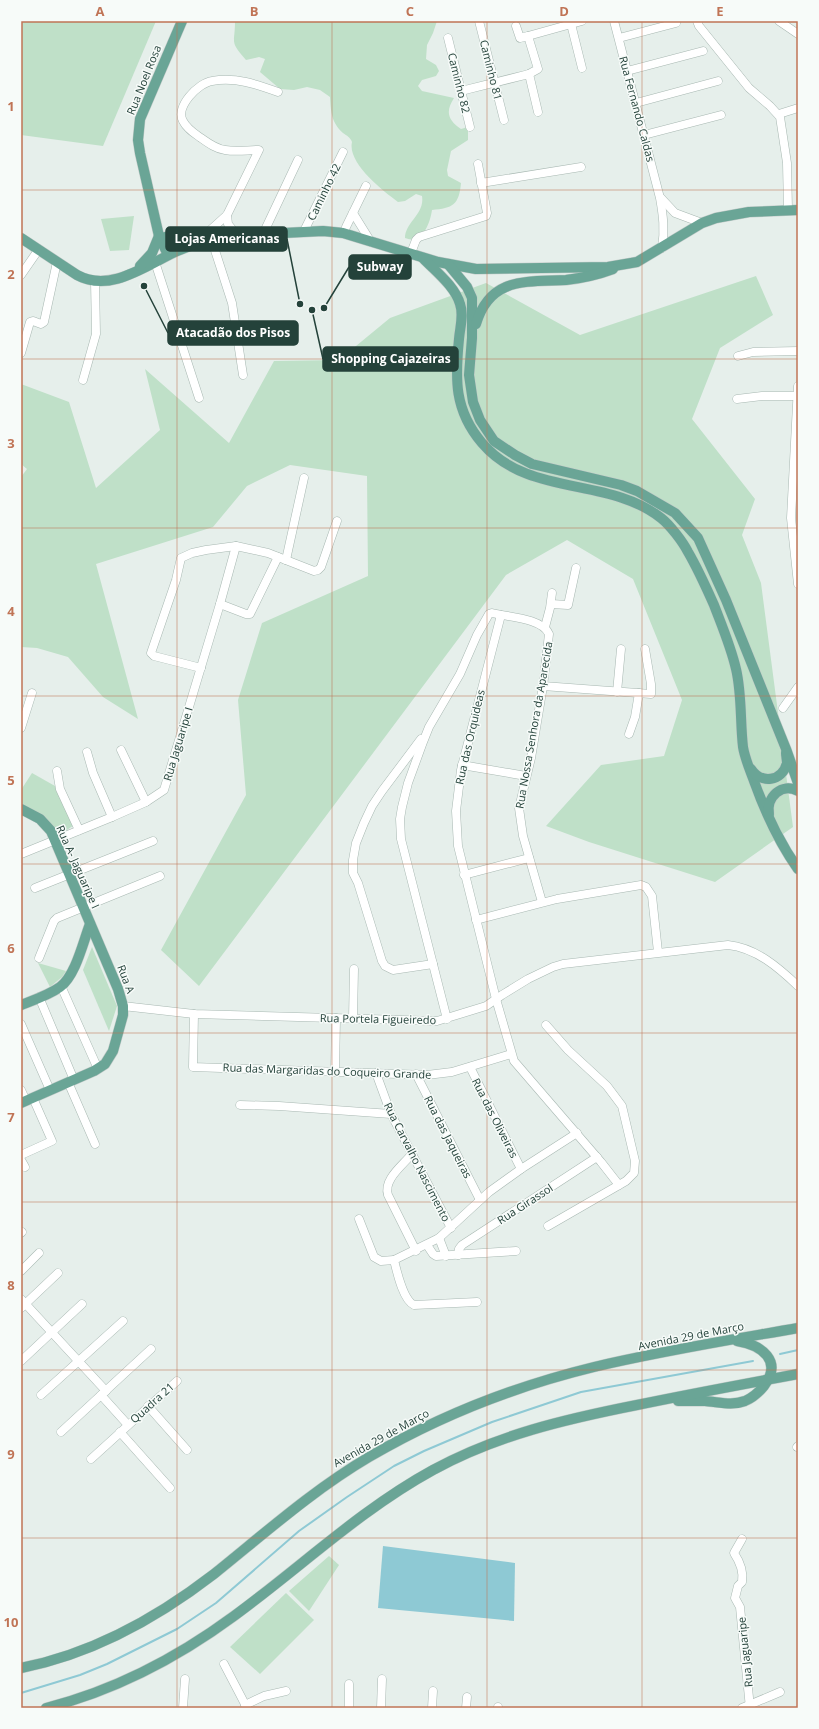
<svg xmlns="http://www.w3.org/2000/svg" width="819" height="1729" viewBox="0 0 819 1729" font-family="'Open Sans',sans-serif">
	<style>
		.green { fill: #bfe0c8 }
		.water { fill: #8ec9d4 }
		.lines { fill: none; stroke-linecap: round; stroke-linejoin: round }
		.stream { stroke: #8ec9d4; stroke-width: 2 }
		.minor-casing { stroke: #a8b8b2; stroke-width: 9 }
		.major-casing { stroke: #c2cac8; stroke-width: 11 }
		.minor { stroke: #fff; stroke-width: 8 }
		.major { stroke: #6aa596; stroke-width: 10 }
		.grid { fill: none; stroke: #c07456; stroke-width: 1; stroke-opacity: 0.55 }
		.labels { text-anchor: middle; stroke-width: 3; stroke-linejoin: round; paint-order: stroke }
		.street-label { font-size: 11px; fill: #24423a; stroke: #f7fbf9 }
		.leader { fill: none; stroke: #24423a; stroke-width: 1.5 }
		.callout-dot { fill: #24423a; stroke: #f7fbf9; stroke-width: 1.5 }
		.callout { fill: #24423a; stroke: #24423a; stroke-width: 1.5 }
		.callout-label { font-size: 12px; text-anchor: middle; font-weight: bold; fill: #fff }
		.neatline { fill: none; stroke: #c07456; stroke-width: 1.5 }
		.grid-label { font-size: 13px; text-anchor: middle; font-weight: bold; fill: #c07456 }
	</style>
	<rect width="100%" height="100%" fill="#e6efeb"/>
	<!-- green -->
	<g class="green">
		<path d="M 21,21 L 156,21 L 103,146 L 21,135 Z"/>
		<path d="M 235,21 L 437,21 L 433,33 L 427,45 L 426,59 L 436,65 L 439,71 L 436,76 L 422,80 L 418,86 L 422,91 L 454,98 C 445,112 448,120 461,129 L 468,127 L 468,140 L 451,151 L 447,170 L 448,176 L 461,183 C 459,205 453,208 432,210 C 430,224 422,245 405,238 C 405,222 425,214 422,196 L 416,194 L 405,201 L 398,202 C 383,191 347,163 352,142 C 350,137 347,136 343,133 C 331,122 331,112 330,97 L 320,90 L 307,87 L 294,90 L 280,89 L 260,72 L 265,59 L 259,57 L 246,60 C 229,40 235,45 235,21 Z"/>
		<path d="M 134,216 L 129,250 L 110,251 L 101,219 Z"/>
		<path d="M 756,276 L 773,315 L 720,348 L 692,419 L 755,499 L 742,535 L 761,583 L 793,827 L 715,882 L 589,842 L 546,826 L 601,765 L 664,756 L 682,700 L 633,579 L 567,540 L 506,575 L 199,986 L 161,950 L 246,795 L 238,700 L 262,623 L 368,576 L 367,476 L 290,465 L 247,486 L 213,527 L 96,564 L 138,719 L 103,697 L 68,657 L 37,648 L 21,647 L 21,477 L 27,469 L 21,464 L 21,384 L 69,402 L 96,488 L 160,430 L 145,369 L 229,443 L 274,361 L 339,360 L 390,318 L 486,283 L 580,335 Z"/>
		<path d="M 32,773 L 55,786 L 74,825 L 57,837 L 21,807 L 21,790 Z"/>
		<path d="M 92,947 L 117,1006 L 109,1031 L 83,970 Z"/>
		<path d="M 38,963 L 66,971 L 62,977 L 50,987 Z"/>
		<path d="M 329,1556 L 339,1565 L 309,1611 L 289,1591 Z"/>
		<path d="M 286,1593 L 314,1620 L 260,1674 L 230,1647 Z"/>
	</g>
	<!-- water -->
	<path class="water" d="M 383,1546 L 515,1563 L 514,1621 L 378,1608 Z"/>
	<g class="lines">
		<!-- stream -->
		<g class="stream">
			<path d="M 780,1354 L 798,1350"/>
			<path d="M 21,1693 L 80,1675 L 107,1664 L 177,1629 L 216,1603 L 299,1531 L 347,1497 L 394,1466 L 424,1451 L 492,1422 L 581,1392 L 753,1361"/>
		</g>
		<defs>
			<g id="minor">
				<path d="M 479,21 L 504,120"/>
				<path d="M 614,21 L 660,198 C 663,215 665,230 662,248"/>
				<path d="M 697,21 L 699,26 L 749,88 L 770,106 L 780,117 L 787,163 L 788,210"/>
				<path d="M 779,21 L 798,34"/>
				<path d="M 571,24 L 582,68"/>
				<path d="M 528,36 L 582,21"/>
				<path d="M 448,38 L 470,127"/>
				<path d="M 619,38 L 676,23"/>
				<path d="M 627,71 L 703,51"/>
				<path d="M 529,74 L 538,112"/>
				<path d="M 461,91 L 529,74 L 538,69 L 528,36 L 520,38 L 516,26"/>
				<path d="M 636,103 L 718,81"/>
				<path d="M 779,114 L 798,108"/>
				<path d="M 644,135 L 721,115"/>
				<path d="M 481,183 L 581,167"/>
				<path d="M 661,198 L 675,213 L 702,223"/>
				<path d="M 353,213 L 371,242"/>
				<path d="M 227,215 L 228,224 L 237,235"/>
				<path d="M 346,227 L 366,186"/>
				<path d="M 304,231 L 343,152"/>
				<path d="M 263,234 L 298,160"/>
				<path d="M 211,238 L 232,303 L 243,375"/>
				<path d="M 197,242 L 227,215 L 259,150 C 248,150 236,152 225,150 C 216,149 208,143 201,138 C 194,133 187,129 183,121 C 175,107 198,83 212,81 C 236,77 256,84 278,92"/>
				<path d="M 411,253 L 416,240 L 419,237 L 486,216 L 487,213 L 478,164"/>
				<path d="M 155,262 L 199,398"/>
				<path d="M 21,275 L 39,249"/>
				<path d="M 21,353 L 30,322 L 33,321 L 41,324 L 44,322 L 57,262"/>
				<path d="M 738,356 L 753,352 L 798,351"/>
				<path d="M 83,380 L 96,334 L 95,281"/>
				<path d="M 798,386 L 791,518 L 798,584"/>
				<path d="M 737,399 L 762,396 L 798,396"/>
				<path d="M 286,560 L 304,478"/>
				<path d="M 220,604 L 246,614 L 250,614 L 278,557"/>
				<path d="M 551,604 L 568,605 L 576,568"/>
				<path d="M 501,615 L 461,770 L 456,811 L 458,846 L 496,999 L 514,1061 L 601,1162 L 619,1185"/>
				<path d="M 545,627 L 550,608 L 552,593"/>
				<path d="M 201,668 L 154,656 L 151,653 L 176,580 L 181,558 L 192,553 L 206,550 L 236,546 L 268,553 L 314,571 L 318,570 L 321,567 L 337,521"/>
				<path d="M 543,686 L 651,694 L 651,684 L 645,649"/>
				<path d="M 617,692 L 621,649"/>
				<path d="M 783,708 L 798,687"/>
				<path d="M 21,728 L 32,693"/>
				<path d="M 629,734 L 635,717 L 639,693"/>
				<path d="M 421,739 L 382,791 L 372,806 L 364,823 L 356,843 L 353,860 L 353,873 L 358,883 L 382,961 L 385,966 L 393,970 L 433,964"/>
				<path d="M 121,750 L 146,802"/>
				<path d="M 87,752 L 93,773 L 112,817"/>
				<path d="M 462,765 L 526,776"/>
				<path d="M 57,771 L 60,789 L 79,830"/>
				<path d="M 21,854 L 112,817 L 146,802 L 164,790 L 220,604 L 236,546"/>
				<path d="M 464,875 L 529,858"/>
				<path d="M 35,888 L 153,841"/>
				<path d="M 476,920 L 557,899 L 641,885 L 646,887 L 652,896 L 658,952"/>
				<path d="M 39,958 L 54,921 L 57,918 L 160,876"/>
				<path d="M 61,986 L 98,1069"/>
				<path d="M 39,997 L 74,1080"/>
				<path d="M 123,1006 L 194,1014 L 437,1021 L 486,1006 L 502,995 L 528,979 L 553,967 L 563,964 L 728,945 C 756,948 778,967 798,986"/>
				<path d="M 194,1014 L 193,1067 L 427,1075 L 452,1072 L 511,1054"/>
				<path d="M 353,1019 L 354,969"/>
				<path d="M 447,1019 L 401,839 L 400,819 L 402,807 L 408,783 L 423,742 L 429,727 L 460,674 L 477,635 L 489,614 L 492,613 C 507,617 542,618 549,634 L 543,686 L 531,758 L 519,808 L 523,836 L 542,902"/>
				<path d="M 21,1024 L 50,1090"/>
				<path d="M 546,1025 L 568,1050 L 607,1086 L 622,1106 L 635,1161 L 634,1173 L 626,1181 L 548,1226"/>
				<path d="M 470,1067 L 521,1169"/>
				<path d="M 335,1072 L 336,1018"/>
				<path d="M 376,1073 L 391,1114 L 451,1228"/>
				<path d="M 416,1074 L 480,1200"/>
				<path d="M 68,1082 L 95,1144"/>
				<path d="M 21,1090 L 26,1101"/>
				<path d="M 240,1105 L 279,1106 L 391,1114"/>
				<path d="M 21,1155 L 52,1141 L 33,1098"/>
				<path d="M 411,1155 C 402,1166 383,1180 388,1195 L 416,1251"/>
				<path d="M 21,1160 L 25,1167"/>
				<path d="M 359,1219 L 374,1257 L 381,1261 L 394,1260"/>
				<path d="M 21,1233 L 22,1232"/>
				<path d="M 439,1238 L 446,1256"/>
				<path d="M 427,1245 L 433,1254 L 436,1256 L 516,1251"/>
				<path d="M 458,1255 L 459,1249 L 462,1245 L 597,1157"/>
				<path d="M 21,1271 L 39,1253"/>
				<path d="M 21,1299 L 106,1391"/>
				<path d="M 477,1302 L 414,1305 C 403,1300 397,1272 394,1260 L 439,1238 L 489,1192 L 521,1169 L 577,1133"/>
				<path d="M 21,1308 L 58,1273"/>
				<path d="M 21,1361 L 82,1304"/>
				<path d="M 41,1395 L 123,1321"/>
				<path d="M 101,1395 L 128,1425"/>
				<path d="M 148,1406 L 187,1450"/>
				<path d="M 61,1432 L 151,1349"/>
				<path d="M 120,1432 L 170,1488"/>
				<path d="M 797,1447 L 798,1446"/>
				<path d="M 91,1459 L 177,1381"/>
				<path d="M 742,1539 L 734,1553 C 740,1562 744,1571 742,1582 L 738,1586 L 735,1598 L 740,1607 L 750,1708"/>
				<path d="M 224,1664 L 247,1708"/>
				<path d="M 245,1705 L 264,1696 L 286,1691"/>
				<path d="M 183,1708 L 185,1679"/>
				<path d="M 349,1708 L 349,1684"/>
				<path d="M 381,1708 L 382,1679"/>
				<path d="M 432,1708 L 433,1691"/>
				<path d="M 466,1708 L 467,1697"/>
				<path d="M 498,1708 L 498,1707"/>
				<path d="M 742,1708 L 780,1692"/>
			</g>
			<g id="major">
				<path d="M 165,237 L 176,243 L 189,245"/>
				<path d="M 21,238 L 77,275 C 110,293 145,266 175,252 C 191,245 207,239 224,236 L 323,231 L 343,233 L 438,262 L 476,269 L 608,267 L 637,262 L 702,223 L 716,218 L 749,212 L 798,210"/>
				<path d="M 168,255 L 159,236 L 140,153 L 138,140 L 140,119 L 182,21"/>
				<path d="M 423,258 C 435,271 455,286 460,304 C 464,315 460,327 459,339 C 455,379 454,410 482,443 C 529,498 608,476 661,518 C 670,525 683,542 688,552 C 698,569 706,587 714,605 C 722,626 731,647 736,669 C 742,694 740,721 743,747 C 745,759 750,770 754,781 C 765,812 779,842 798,869"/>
				<path d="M 448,264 L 467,287 L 472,298 L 472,338 L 469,375 L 473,402 L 480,420 L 494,441 L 515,455 L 532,464 L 621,485 L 637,491 L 675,513 L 698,538 L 726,600 L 786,749 L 798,783"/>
				<path d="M 140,266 L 152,253 L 159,236"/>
				<path d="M 476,324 C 490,277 525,282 566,280 C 583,278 597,275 613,269"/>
				<path d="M 751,769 C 761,784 782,782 787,763 C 787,760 786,756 786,753"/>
				<path d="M 21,809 L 40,819 L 51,831 L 118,989 L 123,1006 L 123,1015 L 113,1051 L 105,1064 L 94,1071 L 21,1103"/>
				<path d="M 769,814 C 766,797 782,782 798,791"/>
				<path d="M 21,1005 C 34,1000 49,995 60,987 C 76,975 83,942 90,924"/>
				<path d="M 678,1401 C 687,1401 696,1401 705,1401 C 719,1402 732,1406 745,1401 C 752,1398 759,1392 764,1386 C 783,1361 762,1345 737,1341"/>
				<path d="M 21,1668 C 92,1654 157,1618 214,1574 C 265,1533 313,1490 369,1457 C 439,1416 516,1386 594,1367 C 661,1351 730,1340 798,1328"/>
				<path d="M 46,1708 C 113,1691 177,1658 234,1616 C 301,1567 360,1510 433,1470 C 497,1435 566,1419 637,1405 C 690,1394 744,1384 798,1374"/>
			</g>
		</defs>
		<!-- minor casing -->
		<use href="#minor" class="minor-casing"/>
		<!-- major casing -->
		<use href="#major" class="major-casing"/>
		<!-- minor -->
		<use href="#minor" class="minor"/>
		<!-- major -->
		<use href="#major" class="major"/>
	</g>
	<!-- grid -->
	<path class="grid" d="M 177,21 L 177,1708M 332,21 L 332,1708M 487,21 L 487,1708M 642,21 L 642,1708M 21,190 L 798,190M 21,359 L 798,359M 21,528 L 798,528M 21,696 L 798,696M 21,864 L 798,864M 21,1033 L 798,1033M 21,1202 L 798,1202M 21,1370 L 798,1370M 21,1538 L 798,1538"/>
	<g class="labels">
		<!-- street labels -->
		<g class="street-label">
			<text transform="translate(491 70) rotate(76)" y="4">Caminho 81</text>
			<text transform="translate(144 80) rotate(-68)" y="4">Rua Noel Rosa</text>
			<text transform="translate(459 83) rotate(76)" y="4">Caminho 82</text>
			<text transform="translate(637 109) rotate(75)" y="4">Rua Fernando Caldas</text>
			<text transform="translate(324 192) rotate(-64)" y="4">Caminho 42</text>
			<text transform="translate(534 725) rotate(-80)" y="4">Rua Nossa Senhora da Aparecida</text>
			<text transform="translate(470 737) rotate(-77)" y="4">Rua das Orquideas</text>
			<text transform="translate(178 744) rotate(-73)" y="4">Rua Jaguaripe I</text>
			<text transform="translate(78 867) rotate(66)" y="4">Rua A- Jaguaripe I</text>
			<text transform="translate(126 979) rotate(69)" y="4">Rua A</text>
			<text transform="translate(378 1019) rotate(1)" y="4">Rua Portela Figueiredo</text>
			<text transform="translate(327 1071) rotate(2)" y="4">Rua das Margaridas do Coqueiro Grande</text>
			<text transform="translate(495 1118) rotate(63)" y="4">Rua das Oliveiras</text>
			<text transform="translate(448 1137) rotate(63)" y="4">Rua das Jaqueiras</text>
			<text transform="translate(417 1162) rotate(63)" y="4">Rua Carvalho Nascimento</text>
			<text transform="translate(525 1204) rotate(-33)" y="4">Rua Girassol</text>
			<text transform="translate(691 1336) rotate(-11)" y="4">Avenida 29 de Março</text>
			<text transform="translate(152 1403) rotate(-42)" y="4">Quadra 21</text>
			<text transform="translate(381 1438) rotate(-29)" y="4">Avenida 29 de Março</text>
			<text transform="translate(745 1652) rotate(-96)" y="4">Rua Jaguaripe</text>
		</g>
	</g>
	<!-- callouts -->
	<path class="leader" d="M300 304L287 239M324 308L349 267M144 286L168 333M312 310L323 359"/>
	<g class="callout-dot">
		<circle cx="300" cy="304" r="4"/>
		<circle cx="324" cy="308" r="4"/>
		<circle cx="144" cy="286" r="4"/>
		<circle cx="312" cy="310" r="4"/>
	</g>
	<g class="callout">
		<rect x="166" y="227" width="121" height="24" rx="4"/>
		<rect x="349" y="255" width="62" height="24" rx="4"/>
		<rect x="168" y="321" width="130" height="24" rx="4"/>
		<rect x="323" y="347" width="135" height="24" rx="4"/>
	</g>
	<g class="callout-label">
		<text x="227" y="243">Lojas Americanas</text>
		<text x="380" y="271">Subway</text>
		<text x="233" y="337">Atacadão dos Pisos</text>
		<text x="391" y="363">Shopping Cajazeiras</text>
	</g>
	<!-- border -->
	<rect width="819" height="1729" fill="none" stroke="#f7fbf9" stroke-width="44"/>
	<rect x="22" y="22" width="775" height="1685" class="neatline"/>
	<g class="grid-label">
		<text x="100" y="16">A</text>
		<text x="254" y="16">B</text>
		<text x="410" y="16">C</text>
		<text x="564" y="16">D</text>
		<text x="720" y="16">E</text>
		<text x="11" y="111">1</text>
		<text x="11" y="279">2</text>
		<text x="11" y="448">3</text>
		<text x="11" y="616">4</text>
		<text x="11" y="785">5</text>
		<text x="11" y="953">6</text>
		<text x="11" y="1122">7</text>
		<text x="11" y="1290">8</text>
		<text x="11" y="1459">9</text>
		<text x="11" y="1627">10</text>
	</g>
</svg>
